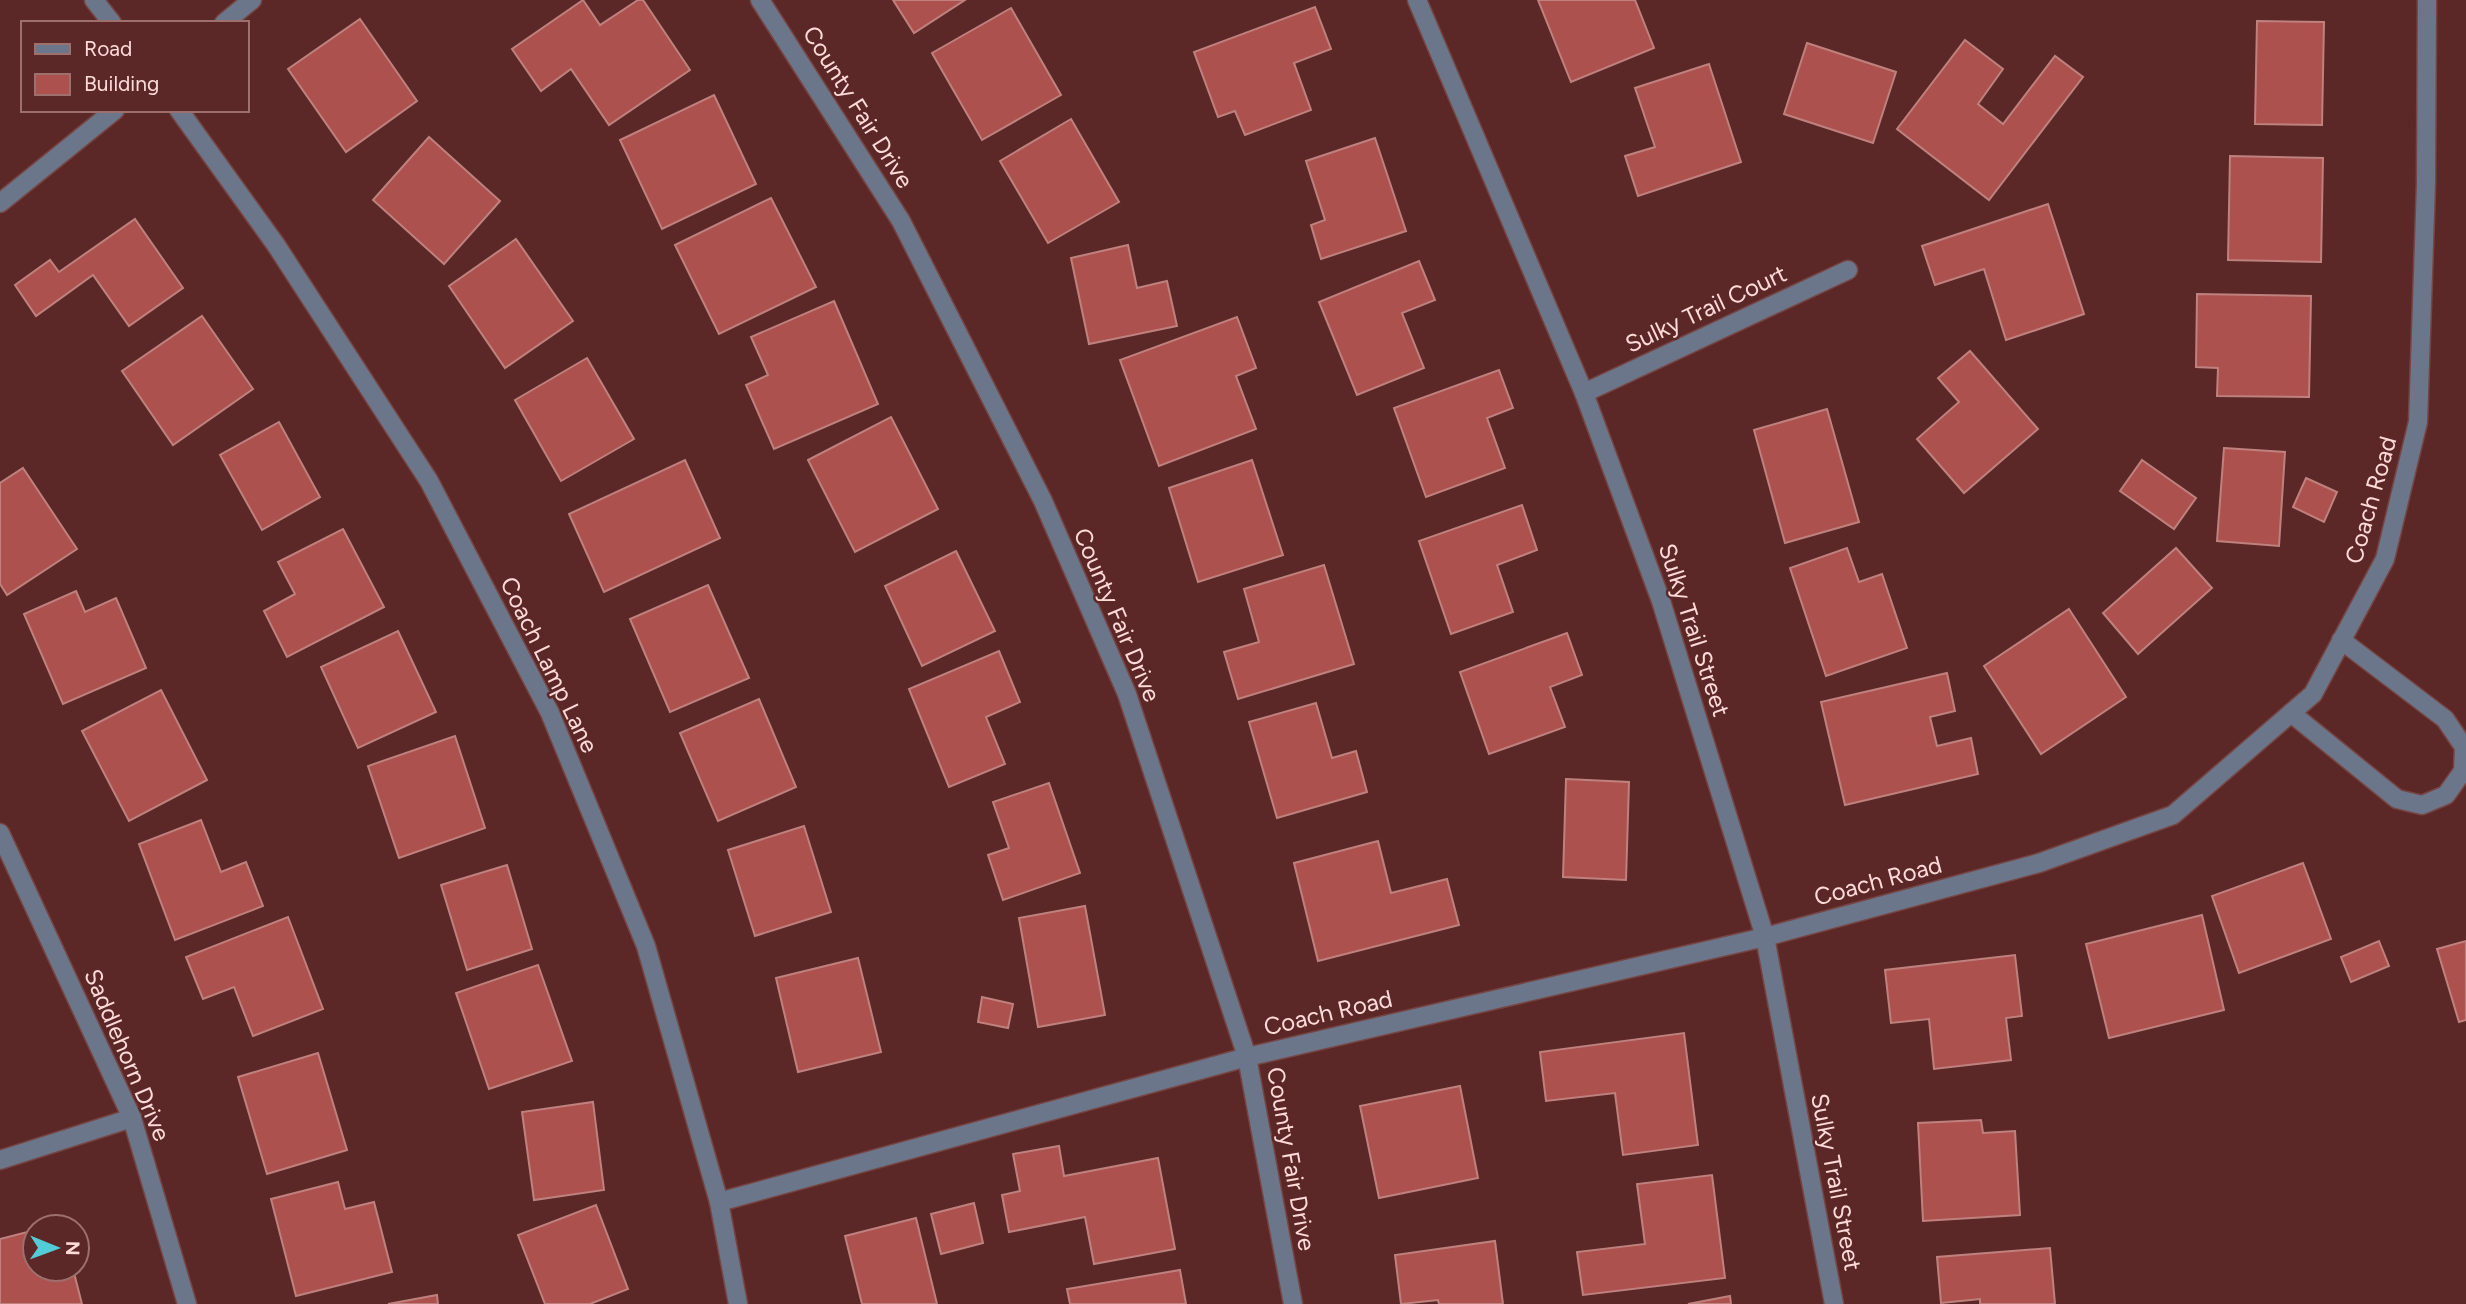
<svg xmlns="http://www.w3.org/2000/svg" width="2466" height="1304" viewBox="0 0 2466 1304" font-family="Figtree,sans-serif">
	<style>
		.building { fill: #ad514f; stroke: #bf817e; stroke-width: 2 }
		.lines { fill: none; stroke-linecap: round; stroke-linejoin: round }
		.minor-casing { stroke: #764543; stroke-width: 21 }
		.minor { stroke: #6b768b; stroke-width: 18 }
		.labels { text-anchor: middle; stroke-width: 5; stroke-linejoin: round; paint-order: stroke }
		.street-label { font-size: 24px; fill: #fedbd8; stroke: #5c2827 }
	</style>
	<rect width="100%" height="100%" fill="#5c2827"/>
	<!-- building -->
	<g class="building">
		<path d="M 583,0 L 600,25 L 638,0 L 643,0 L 690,70 L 609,125 L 571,69 L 541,91 L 512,49 Z"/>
		<path d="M 893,0 L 965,0 L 914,33 Z"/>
		<path d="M 1538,0 L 1635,0 L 1654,48 L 1571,82 Z"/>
		<path d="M 1315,7 L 1331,49 L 1294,63 L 1311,110 L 1245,135 L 1235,111 L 1218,117 L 1194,52 Z"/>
		<path d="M 1011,8 L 1061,95 L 982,140 L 932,53 Z"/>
		<path d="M 360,19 L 417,101 L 346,152 L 288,69 Z"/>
		<path d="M 2257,21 L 2324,22 L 2322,125 L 2255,124 Z"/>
		<path d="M 1965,40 L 2003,69 L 1978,104 L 2003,124 L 2055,56 L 2083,77 L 1989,200 L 1897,129 Z"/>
		<path d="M 1807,43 L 1896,72 L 1873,143 L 1784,114 Z"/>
		<path d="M 1709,64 L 1741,162 L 1638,196 L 1625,156 L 1655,147 L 1635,88 Z"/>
		<path d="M 714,95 L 756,184 L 662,229 L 620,140 Z"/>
		<path d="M 1071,119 L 1119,202 L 1048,243 L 1000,161 Z"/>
		<path d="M 429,137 L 500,201 L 444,264 L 373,200 Z"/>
		<path d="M 1375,138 L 1406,231 L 1321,259 L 1311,225 L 1325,220 L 1306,161 Z"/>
		<path d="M 2230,156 L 2323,158 L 2321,262 L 2228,260 Z"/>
		<path d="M 771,198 L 816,287 L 719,334 L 675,245 Z"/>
		<path d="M 2048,204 L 2084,314 L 2006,340 L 1984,269 L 1935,285 L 1922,246 Z"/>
		<path d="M 135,219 L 183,288 L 129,326 L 93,275 L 36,316 L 15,285 L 50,260 L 59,272 Z"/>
		<path d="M 516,239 L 573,321 L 505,368 L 449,286 Z"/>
		<path d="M 1128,245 L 1137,288 L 1167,281 L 1177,326 L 1089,344 L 1071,258 Z"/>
		<path d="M 1419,261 L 1435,300 L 1402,313 L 1424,368 L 1357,395 L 1319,302 Z"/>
		<path d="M 2197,294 L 2311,296 L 2309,397 L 2217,396 L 2218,368 L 2196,367 Z"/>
		<path d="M 834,301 L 878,404 L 774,449 L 746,385 L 768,375 L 751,337 Z"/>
		<path d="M 202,316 L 253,389 L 173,445 L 122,371 Z"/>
		<path d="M 1237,317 L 1256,368 L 1236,376 L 1256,429 L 1159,466 L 1120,360 Z"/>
		<path d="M 1970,351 L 2038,429 L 1964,493 L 1917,439 L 1959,402 L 1938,378 Z"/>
		<path d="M 587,358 L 634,439 L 561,481 L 515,400 Z"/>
		<path d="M 1499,370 L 1513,408 L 1487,418 L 1505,468 L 1426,497 L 1394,408 Z"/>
		<path d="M 1827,409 L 1859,522 L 1785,543 L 1754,430 Z"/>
		<path d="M 891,417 L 938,509 L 855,552 L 808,460 Z"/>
		<path d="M 279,422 L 320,497 L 262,530 L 220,455 Z"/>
		<path d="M 2224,448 L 2285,452 L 2279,546 L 2217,541 Z"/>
		<path d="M 685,460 L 720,538 L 604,592 L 569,514 Z"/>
		<path d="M 1252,460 L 1283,555 L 1198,582 L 1169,488 Z"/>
		<path d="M 2142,460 L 2196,498 L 2174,529 L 2120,491 Z"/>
		<path d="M 23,468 L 77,549 L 7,595 L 0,584 L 0,483 Z"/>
		<path d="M 2306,478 L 2337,492 L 2324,522 L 2293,507 Z"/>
		<path d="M 1522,505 L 1537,550 L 1497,565 L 1513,612 L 1451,634 L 1419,541 Z"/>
		<path d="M 343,529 L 384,607 L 287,657 L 264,611 L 295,594 L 278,562 Z"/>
		<path d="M 1847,548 L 1859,582 L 1882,574 L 1907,648 L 1826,676 L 1790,568 Z"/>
		<path d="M 2176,548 L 2212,588 L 2138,654 L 2103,613 Z"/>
		<path d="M 956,551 L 995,631 L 922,666 L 885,586 Z"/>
		<path d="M 1324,565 L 1354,664 L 1238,699 L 1224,652 L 1259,642 L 1244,589 Z"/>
		<path d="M 708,585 L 749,678 L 670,712 L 630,619 Z"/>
		<path d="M 76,591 L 85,612 L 116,598 L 146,668 L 63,704 L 24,614 Z"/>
		<path d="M 2069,609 L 2126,697 L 2041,754 L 1984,666 Z"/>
		<path d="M 398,631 L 436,712 L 358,748 L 321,667 Z"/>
		<path d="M 1567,633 L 1582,675 L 1550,687 L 1565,727 L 1489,754 L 1460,672 Z"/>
		<path d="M 999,651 L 1020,702 L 986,717 L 1005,764 L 949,787 L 909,689 Z"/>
		<path d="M 1947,673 L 1955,711 L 1930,717 L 1937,746 L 1971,738 L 1978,774 L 1845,805 L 1821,702 Z"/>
		<path d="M 161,690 L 207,780 L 129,821 L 82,731 Z"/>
		<path d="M 759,699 L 796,787 L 718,821 L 680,733 Z"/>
		<path d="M 1316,703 L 1332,758 L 1356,751 L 1367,792 L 1277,818 L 1249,722 Z"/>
		<path d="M 455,736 L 485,828 L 399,858 L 368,766 Z"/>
		<path d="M 1566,779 L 1629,782 L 1626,880 L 1563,877 Z"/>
		<path d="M 1049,783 L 1080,873 L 1003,900 L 988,855 L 1009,848 L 993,802 Z"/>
		<path d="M 201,820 L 221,872 L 246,862 L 263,906 L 175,940 L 139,844 Z"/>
		<path d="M 804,826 L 831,912 L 755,936 L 728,850 Z"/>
		<path d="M 1378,841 L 1391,893 L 1447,879 L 1459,925 L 1318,961 L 1294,863 Z"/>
		<path d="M 2303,863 L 2331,939 L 2239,973 L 2212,896 Z"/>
		<path d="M 507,865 L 532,949 L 467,970 L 441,885 Z"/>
		<path d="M 1085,906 L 1105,1015 L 1038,1027 L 1019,918 Z"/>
		<path d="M 2202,915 L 2224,1010 L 2109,1038 L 2086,944 Z"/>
		<path d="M 288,917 L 323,1009 L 253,1036 L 234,987 L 203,999 L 186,957 Z"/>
		<path d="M 2379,941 L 2389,966 L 2351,982 L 2341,957 Z"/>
		<path d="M 2466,941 L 2466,1020 L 2459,1022 L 2437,949 Z"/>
		<path d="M 2015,955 L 2022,1016 L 2006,1018 L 2011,1060 L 1934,1069 L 1929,1019 L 1891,1023 L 1885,970 Z"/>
		<path d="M 858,958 L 881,1052 L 798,1072 L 776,978 Z"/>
		<path d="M 538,965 L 572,1061 L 489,1089 L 456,993 Z"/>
		<path d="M 982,997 L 1013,1004 L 1008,1028 L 978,1022 Z"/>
		<path d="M 1684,1033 L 1698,1145 L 1623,1155 L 1615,1093 L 1546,1101 L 1540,1052 Z"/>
		<path d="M 318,1053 L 347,1150 L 267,1174 L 238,1077 Z"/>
		<path d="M 1460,1086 L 1478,1178 L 1379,1198 L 1360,1106 Z"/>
		<path d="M 593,1102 L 604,1190 L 534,1200 L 522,1112 Z"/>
		<path d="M 1981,1120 L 1983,1133 L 2015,1131 L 2020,1215 L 1923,1221 L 1918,1123 Z"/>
		<path d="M 1059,1146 L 1064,1176 L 1158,1158 L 1175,1249 L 1094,1264 L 1085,1217 L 1009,1232 L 1002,1195 L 1020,1191 L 1013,1154 Z"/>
		<path d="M 1712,1175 L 1725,1278 L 1583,1295 L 1577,1252 L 1645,1244 L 1637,1184 Z"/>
		<path d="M 338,1182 L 345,1209 L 374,1202 L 392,1272 L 296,1296 L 271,1199 Z"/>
		<path d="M 974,1203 L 983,1243 L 941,1254 L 931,1214 Z"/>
		<path d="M 596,1205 L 628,1289 L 590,1304 L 545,1304 L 518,1235 Z"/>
		<path d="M 916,1218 L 937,1304 L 862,1304 L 845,1236 Z"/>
		<path d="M 35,1230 L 35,1269 L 73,1269 L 82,1304 L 0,1304 L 0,1239 Z"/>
		<path d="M 1495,1241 L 1503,1304 L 1439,1304 L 1438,1300 L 1401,1304 L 1395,1255 Z"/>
		<path d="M 2050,1248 L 2055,1304 L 1980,1304 L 1980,1299 L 1941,1303 L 1937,1257 Z"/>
		<path d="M 1180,1270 L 1186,1304 L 1070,1304 L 1067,1289 Z"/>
		<path d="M 437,1295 L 438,1304 L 388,1304 Z"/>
		<path d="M 1730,1296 L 1731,1304 L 1688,1304 Z"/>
	</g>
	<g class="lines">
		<defs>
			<g id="minor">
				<path d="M 94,0 L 112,23"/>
				<path d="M 760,0 L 901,221 L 1043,501 L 1127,694 L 1247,1057 L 1293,1304"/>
				<path d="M 1417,0 L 1584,393 L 1661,601 L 1765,937 L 1834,1304"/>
				<path d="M 224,23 L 252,0"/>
				<path d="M 179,110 L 276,245 L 429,481 L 550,713 L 646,946 L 719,1202 L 738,1304"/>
				<path d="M 0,203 L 115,110"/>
				<path d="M 1584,393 L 1848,270"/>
				<path d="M 2291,713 L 2397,799 L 2422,805 L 2446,795 L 2463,771 L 2464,747 L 2445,719 L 2341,640"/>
				<path d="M 0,833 L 132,1118 L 187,1304"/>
				<path d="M 0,1160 L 132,1118"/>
				<path d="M 719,1202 L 1247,1057 L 1765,937 L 2039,863 L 2173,815 L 2313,694 L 2385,559 L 2418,422 L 2426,184 L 2427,0"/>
			</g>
		</defs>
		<!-- minor casing -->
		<use href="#minor" class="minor-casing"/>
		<!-- minor -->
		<use href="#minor" class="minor"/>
	</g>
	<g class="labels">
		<!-- street labels -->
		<g class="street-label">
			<text transform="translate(858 107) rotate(58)" y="8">County Fair Drive</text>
			<text transform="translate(1706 309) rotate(-25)" y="8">Sulky Trail Court</text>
			<text transform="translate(2371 500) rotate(-74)" y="8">Coach Road</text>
			<text transform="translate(1117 615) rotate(67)" y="8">County Fair Drive</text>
			<text transform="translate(1694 630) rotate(72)" y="8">Sulky Trail Street</text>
			<text transform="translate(549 665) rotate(64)" y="8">Coach Lamp Lane</text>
			<text transform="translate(1878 881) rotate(-15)" y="8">Coach Road</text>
			<text transform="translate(1328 1013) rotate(-13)" y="8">Coach Road</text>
			<text transform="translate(127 1055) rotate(67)" y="8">Saddlehorn Drive</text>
			<text transform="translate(1291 1159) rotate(80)" y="8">County Fair Drive</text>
			<text transform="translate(1836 1182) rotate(79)" y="8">Sulky Trail Street</text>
		</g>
	</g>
	<!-- legend -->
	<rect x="21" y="21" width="228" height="91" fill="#5c2827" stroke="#9d706e" stroke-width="2"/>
	<rect x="35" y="44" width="35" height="10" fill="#6b768b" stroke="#9d706e" stroke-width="2"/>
	<text x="84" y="56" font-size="21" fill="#fedbd8">Road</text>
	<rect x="35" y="74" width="35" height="21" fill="#ad514f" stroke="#9d706e" stroke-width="2"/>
	<text x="84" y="91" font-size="21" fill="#fedbd8">Building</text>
	<!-- north arrow -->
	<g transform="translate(56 1248) rotate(91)"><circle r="33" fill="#5c2827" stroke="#9d706e" stroke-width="2"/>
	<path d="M0-5L12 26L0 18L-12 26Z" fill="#52ccd6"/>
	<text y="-10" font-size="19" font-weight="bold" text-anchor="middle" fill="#fedbd8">N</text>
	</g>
</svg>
